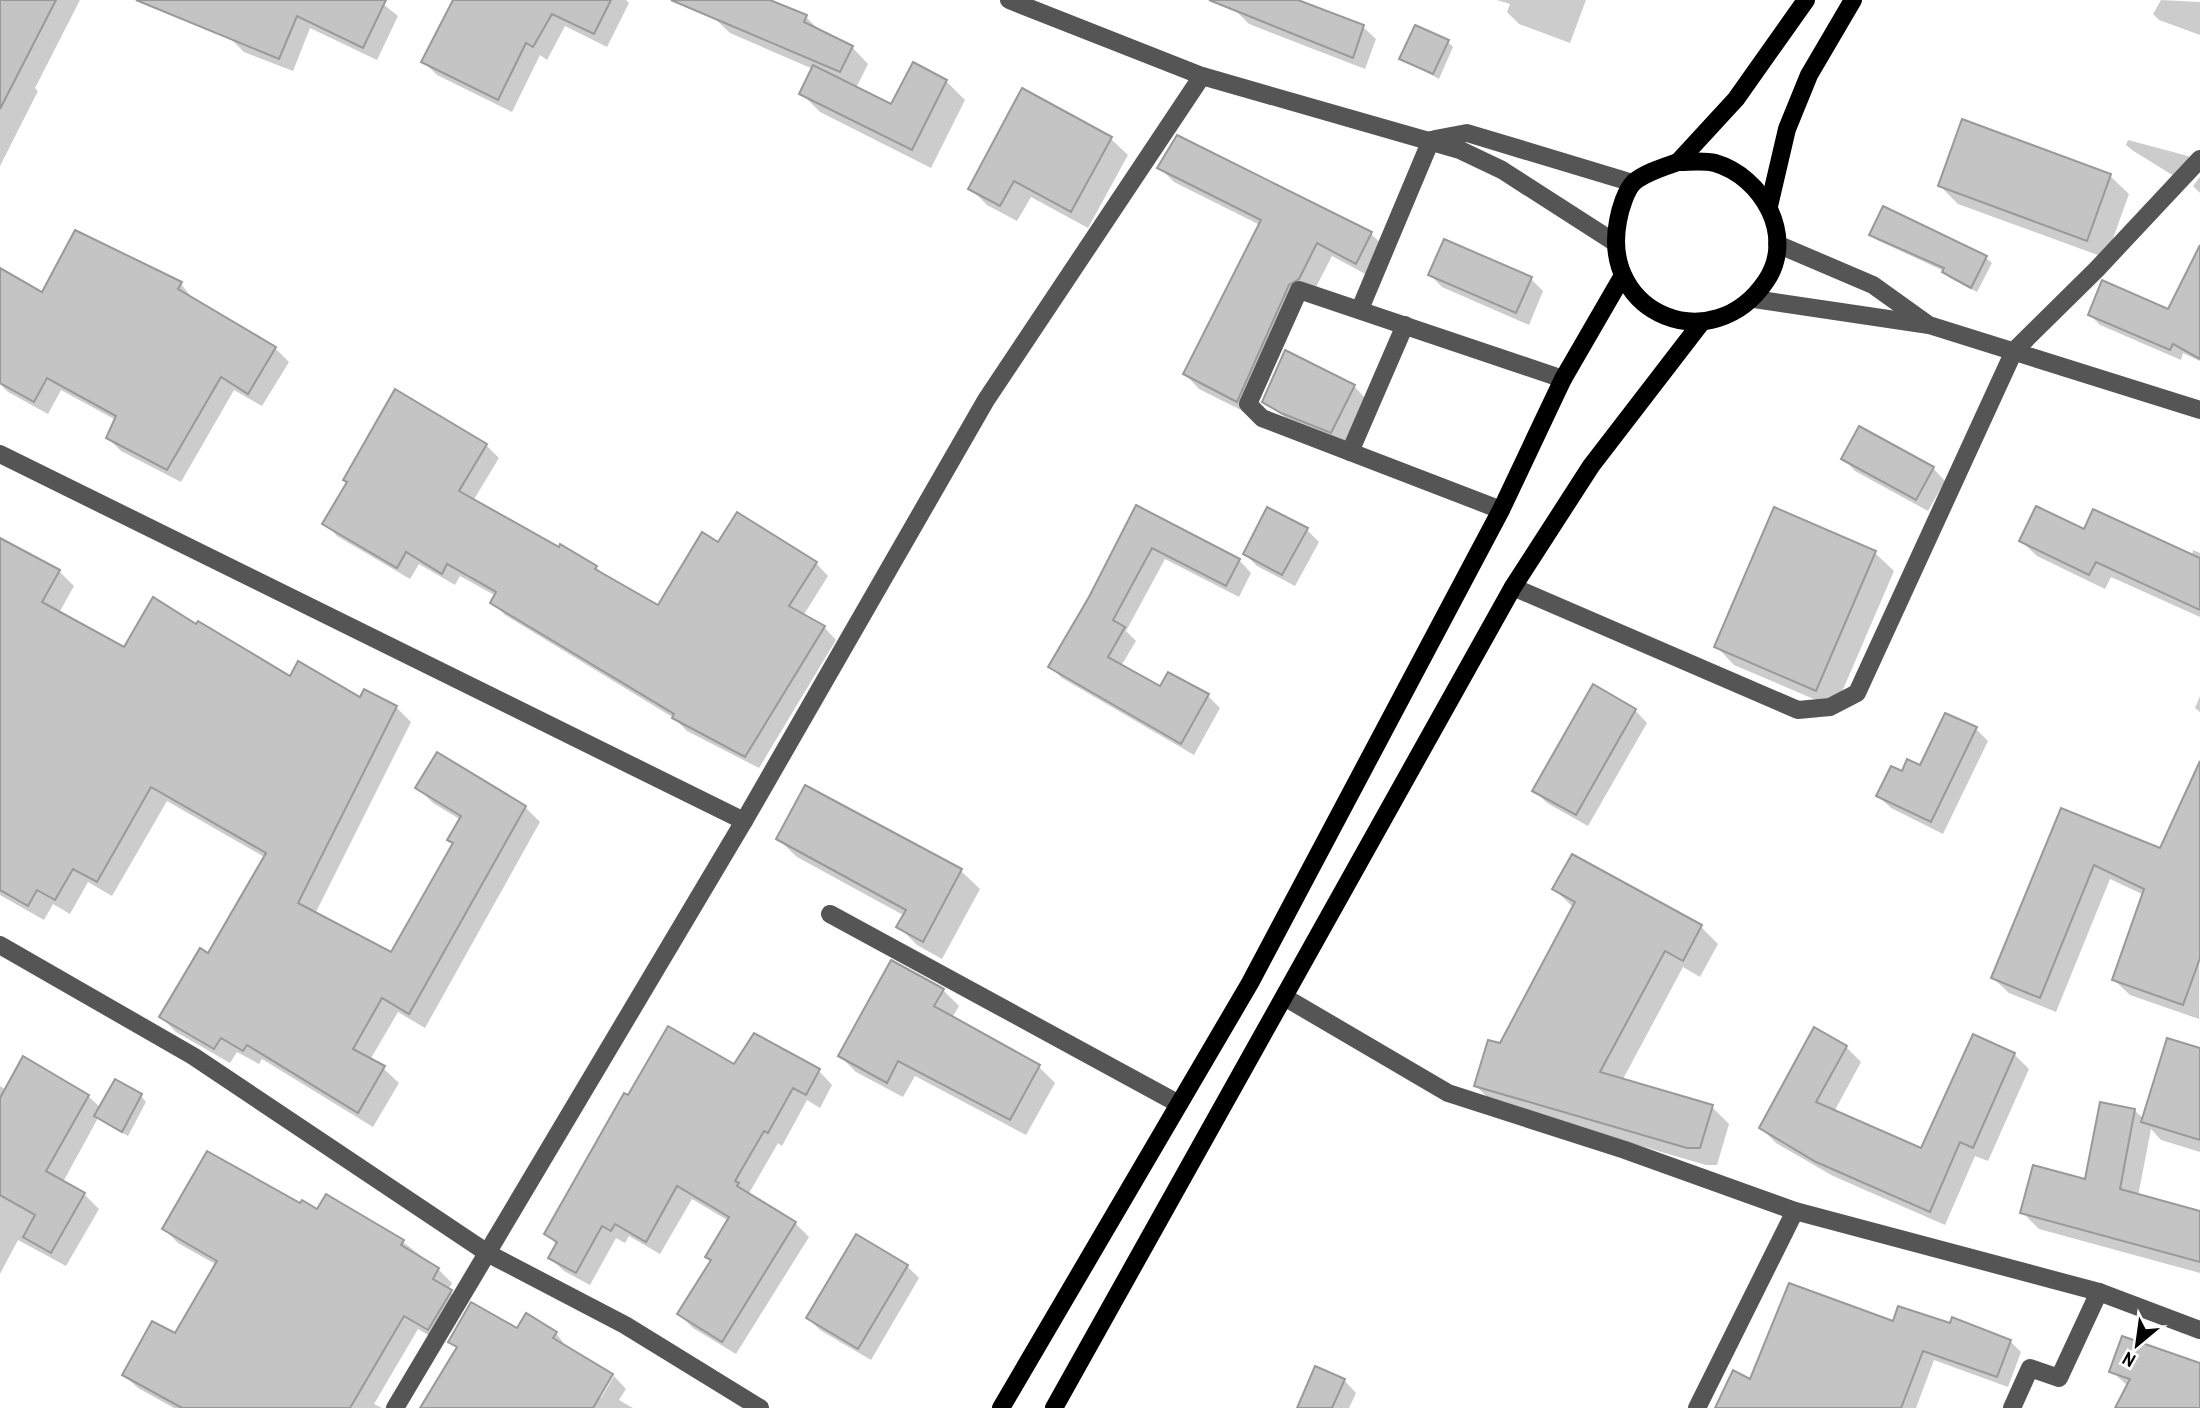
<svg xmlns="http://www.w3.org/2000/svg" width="2200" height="1408" viewBox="0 0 2200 1408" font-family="'Archivo Narrow',sans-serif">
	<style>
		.shadow { fill: #0003 }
		.building { fill: #c4c4c4; stroke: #999; stroke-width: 2 }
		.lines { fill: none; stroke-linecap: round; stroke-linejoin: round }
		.minor { stroke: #555; stroke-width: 18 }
		.major { stroke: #000; stroke-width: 18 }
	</style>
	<rect width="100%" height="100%" fill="#fff"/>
	<!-- shadow -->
	<g class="shadow">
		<path d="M 0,0 L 80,0 L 35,88 L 38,91 L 0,166 Z"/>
		<path d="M 265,0 L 378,0 L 398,16 L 377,60 L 310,28 L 293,71 L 244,52 L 230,38 Z"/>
		<path d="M 455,0 L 626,0 L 629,3 L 607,47 L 565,26 L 547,60 L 540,55 L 512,112 L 437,75 L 424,62 Z"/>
		<path d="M 720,0 L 766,0 L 806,17 L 821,32 L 852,47 L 868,64 L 856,88 L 892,107 L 946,81 L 965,100 L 931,168 L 820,112 L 801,93 L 813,69 L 730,33 L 713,17 Z"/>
		<path d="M 1241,0 L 1294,0 L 1363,27 L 1376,39 L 1365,69 L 1249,24 L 1237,12 Z"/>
		<path d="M 1497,0 L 1586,0 L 1570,43 L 1519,24 L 1507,12 L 1510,4 Z"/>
		<path d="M 2161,0 L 2200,2 L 2200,35 L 2159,20 L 2153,14 Z"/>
		<path d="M 1448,42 L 1453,47 L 1439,79 L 1401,59 Z"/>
		<path d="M 1177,137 L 1371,234 L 1386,248 L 1371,277 L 1332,256 L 1313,293 L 1303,300 L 1251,415 L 1199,389 L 1185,374 L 1260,225 L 1174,182 L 1159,167 Z"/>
		<path d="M 1111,139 L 1128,155 L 1088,228 L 1031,197 L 1017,221 L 987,205 L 970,188 Z"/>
		<path d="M 2128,140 L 2188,156 L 2193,161 L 2177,178 L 2132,150 L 2126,145 Z"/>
		<path d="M 2110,176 L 2129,194 L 2106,258 L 1958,204 L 1940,186 Z"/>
		<path d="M 2200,177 L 2200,193 L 2193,186 Z"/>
		<path d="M 1884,209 L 1986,258 L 1992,263 L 1977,292 L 1950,278 L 1944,271 L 1877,240 L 1871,234 Z"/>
		<path d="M 2200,258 L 2200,361 L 2183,353 L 2181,360 L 2100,325 L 2090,315 L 2169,311 Z"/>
		<path d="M 0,270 L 42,294 L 181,284 L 193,299 L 275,348 L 289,362 L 262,406 L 234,390 L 181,482 L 121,451 L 108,438 L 116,420 L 61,390 L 48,414 L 8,392 L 0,384 Z"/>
		<path d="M 1430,275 L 1531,279 L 1543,291 L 1529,325 L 1442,287 Z"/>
		<path d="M 1354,386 L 1366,399 L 1344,444 L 1295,425 L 1264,401 Z"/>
		<path d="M 486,445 L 499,458 L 473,501 L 596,567 L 607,578 L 658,608 L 719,544 L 816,563 L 828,576 L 803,616 L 824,627 L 836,640 L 759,768 L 687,731 L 674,718 L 505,615 L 493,602 L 496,596 L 460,576 L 455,585 L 419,564 L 410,579 L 337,536 L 325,523 Z"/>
		<path d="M 1843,458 L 1933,468 L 1945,481 L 1928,511 L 1855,471 Z"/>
		<path d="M 1137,508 L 1239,560 L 1251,573 L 1239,597 L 1165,559 L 1126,631 L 1136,641 L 1121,666 L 1160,688 L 1208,696 L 1220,708 L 1194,755 L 1062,678 L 1050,666 Z"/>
		<path d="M 1307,530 L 1319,542 L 1295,586 L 1257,566 L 1245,554 Z"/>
		<path d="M 2085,532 L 2192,556 L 2193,550 L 2200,553 L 2200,617 L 2111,577 L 2105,589 L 2037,556 L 2021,541 Z"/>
		<path d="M 0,540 L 59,571 L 74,586 L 59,613 L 124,650 L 291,679 L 396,707 L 411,722 L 315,914 L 392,955 L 454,844 L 461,820 L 433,803 L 418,788 L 525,807 L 540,822 L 425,1028 L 398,1012 L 370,1060 L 383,1068 L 399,1083 L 373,1127 L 262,1059 L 259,1064 L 237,1052 L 230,1063 L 176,1032 L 161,1017 L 209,955 L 266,858 L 167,801 L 112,896 L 88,882 L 70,914 L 53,904 L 44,920 L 0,895 Z"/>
		<path d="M 1875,553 L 1894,571 L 1835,708 L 1734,665 L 1716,646 Z"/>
		<path d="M 2200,696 L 2200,712 L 2195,708 Z"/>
		<path d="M 1635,710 L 1647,723 L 1588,826 L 1547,803 L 1534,790 Z"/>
		<path d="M 1976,729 L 1988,741 L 1943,834 L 1891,808 L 1878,796 L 1903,773 L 1921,768 Z"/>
		<path d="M 2200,765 L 2199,1019 L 2130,995 L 2114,980 L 2144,895 L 2110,879 L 2056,1012 L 2009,993 L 1993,978 L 2062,810 L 2161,851 Z"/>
		<path d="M 778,839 L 961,871 L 980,889 L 942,959 L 917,945 L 899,927 L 905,916 L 797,857 Z"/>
		<path d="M 1573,856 L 1701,927 L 1718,944 L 1700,977 L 1683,967 L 1622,1081 L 1712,1107 L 1729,1124 L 1717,1165 L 1706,1165 L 1493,1103 L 1476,1086 L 1574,908 L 1554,889 Z"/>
		<path d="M 943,990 L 959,1006 L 952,1018 L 1039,1067 L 1055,1083 L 1026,1135 L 915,1076 L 903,1097 L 856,1072 L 840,1056 Z"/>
		<path d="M 1974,1036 L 2014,1054 L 2029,1069 L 1988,1161 L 1975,1156 L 1945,1225 L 1833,1176 L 1776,1143 L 1761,1128 L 1846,1047 L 1861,1062 L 1834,1112 L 1922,1150 Z"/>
		<path d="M 2200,1050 L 2200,1152 L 2161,1140 L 2151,1129 L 2138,1196 L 2200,1213 L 2200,1273 L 2039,1229 L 2022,1212 L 2087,1182 L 2134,1110 L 2144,1119 Z"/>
		<path d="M 735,1067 L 819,1071 L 832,1085 L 820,1108 L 807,1100 L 782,1146 L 778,1143 L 748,1195 L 795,1223 L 809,1237 L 736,1354 L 693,1328 L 679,1314 L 712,1262 L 707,1256 L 729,1221 L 692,1199 L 660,1254 L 629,1236 L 625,1243 L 616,1238 L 590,1285 L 564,1271 L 550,1258 L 557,1245 L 546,1233 L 629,1098 Z"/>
		<path d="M 0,1086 L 6,1090 L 88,1096 L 101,1108 L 141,1096 L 146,1102 L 128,1136 L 98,1118 L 63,1182 L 84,1194 L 99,1209 L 66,1266 L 18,1240 L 0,1274 Z"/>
		<path d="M 301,1205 L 403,1242 L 438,1269 L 452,1283 L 448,1290 L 464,1305 L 442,1343 L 418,1329 L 374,1404 L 382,1408 L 174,1408 L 138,1388 L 124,1375 L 176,1336 L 217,1265 L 178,1243 L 164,1229 Z"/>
		<path d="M 907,1266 L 919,1278 L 871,1360 L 820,1330 L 808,1318 Z"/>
		<path d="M 1894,1323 L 2010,1341 L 2021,1352 L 2008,1387 L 1934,1360 L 1916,1408 L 1717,1408 L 1751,1381 Z"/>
		<path d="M 517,1331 L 556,1333 L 568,1349 L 614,1376 L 610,1376 L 598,1396 L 601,1398 L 614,1376 L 626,1389 L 619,1400 L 633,1408 L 422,1408 L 458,1349 L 450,1341 Z"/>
		<path d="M 2123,1338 L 2181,1408 L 2117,1408 L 2128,1386 L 2111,1371 Z"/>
		<path d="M 1344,1380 L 1356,1393 L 1349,1408 L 1298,1408 Z"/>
	</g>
	<!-- building -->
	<g class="building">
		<path d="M 0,0 L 56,0 L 0,109 Z"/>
		<path d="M 136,0 L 386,0 L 363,48 L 297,16 L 279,59 Z"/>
		<path d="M 453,0 L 611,0 L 594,34 L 552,14 L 533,47 L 526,43 L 498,100 L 421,62 Z"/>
		<path d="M 671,0 L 770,0 L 807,15 L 804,22 L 853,46 L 840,72 Z"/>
		<path d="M 1209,0 L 1298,0 L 1364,25 L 1353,58 Z"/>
		<path d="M 1415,25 L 1449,40 L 1433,74 L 1399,59 Z"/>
		<path d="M 913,62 L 947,80 L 912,150 L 799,94 L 813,65 L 891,104 Z"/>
		<path d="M 1022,88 L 1112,137 L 1071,212 L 1014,181 L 1000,206 L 968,189 Z"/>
		<path d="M 1962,119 L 2111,174 L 2087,241 L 1938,186 Z"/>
		<path d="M 1177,135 L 1372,232 L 1356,264 L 1317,243 L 1299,279 L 1289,285 L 1237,402 L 1183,374 L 1261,220 L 1157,168 Z"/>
		<path d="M 1883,206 L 1987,256 L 1971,288 L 1942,272 L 1944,268 L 1869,235 Z"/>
		<path d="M 75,230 L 182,282 L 178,289 L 276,347 L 248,394 L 221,377 L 167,470 L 106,438 L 116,416 L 47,378 L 34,402 L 0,383 L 0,268 L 42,292 Z"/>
		<path d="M 1444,239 L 1532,277 L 1516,313 L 1428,275 Z"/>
		<path d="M 2200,245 L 2200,359 L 2173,344 L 2170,350 L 2088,315 L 2102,280 L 2168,309 Z"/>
		<path d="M 1285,350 L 1355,385 L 1331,433 L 1281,413 L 1262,402 Z"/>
		<path d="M 395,389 L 487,444 L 459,491 L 559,547 L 560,544 L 597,566 L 595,569 L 658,605 L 702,532 L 718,542 L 737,512 L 817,562 L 789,606 L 825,626 L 745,757 L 672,718 L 674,714 L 490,603 L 496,592 L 447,564 L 442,574 L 406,552 L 397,568 L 322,524 L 347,482 L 343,480 Z"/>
		<path d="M 1859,426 L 1934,467 L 1916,500 L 1841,459 Z"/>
		<path d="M 1136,505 L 1240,559 L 1226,586 L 1152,548 L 1113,620 L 1125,627 L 1108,657 L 1160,686 L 1168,672 L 1209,694 L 1181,744 L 1048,667 L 1089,597 Z"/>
		<path d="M 2036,506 L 2084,529 L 2093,509 L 2200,558 L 2200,610 L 2096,562 L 2089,575 L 2019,541 Z"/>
		<path d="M 1267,507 L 1308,528 L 1282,575 L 1243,554 Z"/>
		<path d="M 1774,507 L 1876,551 L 1816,691 L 1714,647 Z"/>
		<path d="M 0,538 L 60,570 L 42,602 L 124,647 L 153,597 L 196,624 L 198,621 L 290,676 L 298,661 L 360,697 L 364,689 L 397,706 L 298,903 L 391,952 L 453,843 L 447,840 L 461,816 L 415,788 L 437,752 L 526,806 L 409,1014 L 382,998 L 353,1049 L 385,1066 L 358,1113 L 247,1045 L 243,1051 L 221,1038 L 214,1049 L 159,1017 L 200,948 L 208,953 L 266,853 L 151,787 L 97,882 L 73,869 L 55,900 L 37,890 L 28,906 L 0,890 Z"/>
		<path d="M 1593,684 L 1636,709 L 1576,815 L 1532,791 Z"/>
		<path d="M 1945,713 L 1977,727 L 1931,822 L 1876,796 L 1891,766 L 1902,771 L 1907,759 L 1920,765 Z"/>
		<path d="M 2200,761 L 2200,958 L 2183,1005 L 2112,980 L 2144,889 L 2094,865 L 2040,998 L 1991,978 L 2061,808 L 2160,848 Z"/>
		<path d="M 805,785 L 962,869 L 923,942 L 896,927 L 906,910 L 776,839 Z"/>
		<path d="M 1572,854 L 1702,925 L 1683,961 L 1665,951 L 1600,1072 L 1713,1105 L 1700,1148 L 1687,1148 L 1474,1086 L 1488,1040 L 1500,1043 L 1575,902 L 1552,889 Z"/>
		<path d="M 891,960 L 944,989 L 934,1006 L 1040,1065 L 1010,1120 L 898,1061 L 887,1083 L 838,1056 Z"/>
		<path d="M 668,1026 L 734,1064 L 754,1033 L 820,1069 L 806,1095 L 793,1088 L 768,1133 L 764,1131 L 735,1181 L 739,1183 L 737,1186 L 796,1222 L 722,1342 L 677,1314 L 711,1260 L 705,1257 L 729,1217 L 677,1186 L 646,1242 L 615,1224 L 611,1231 L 602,1226 L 576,1273 L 548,1258 L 557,1242 L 544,1234 L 624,1093 L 628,1095 Z"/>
		<path d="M 1814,1027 L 1847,1046 L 1816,1102 L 1921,1148 L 1973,1034 L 2015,1053 L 1973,1148 L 1960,1142 L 1930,1212 L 1816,1162 L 1759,1128 Z"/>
		<path d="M 2167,1038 L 2200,1048 L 2200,1140 L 2141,1122 Z"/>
		<path d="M 23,1056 L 89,1095 L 46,1171 L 85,1193 L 51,1253 L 23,1237 L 35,1215 L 0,1195 L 0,1098 Z"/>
		<path d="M 115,1079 L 142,1094 L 122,1132 L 94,1116 Z"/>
		<path d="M 2100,1102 L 2135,1109 L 2120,1189 L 2200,1211 L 2200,1262 L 2020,1213 L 2033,1165 L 2085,1179 Z"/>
		<path d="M 207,1151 L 300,1203 L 302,1200 L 317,1209 L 326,1194 L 404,1240 L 401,1245 L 439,1268 L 433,1279 L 452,1290 L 428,1330 L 404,1316 L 350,1408 L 182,1408 L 122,1375 L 152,1321 L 175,1333 L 217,1261 L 162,1229 Z"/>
		<path d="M 856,1234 L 908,1265 L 858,1349 L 806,1318 Z"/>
		<path d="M 1789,1283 L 1893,1321 L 1898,1306 L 1950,1323 L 1952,1317 L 2011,1340 L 1997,1377 L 1923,1351 L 1901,1408 L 1715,1408 L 1733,1370 L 1750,1379 Z"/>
		<path d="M 471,1302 L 517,1328 L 526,1313 L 557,1332 L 553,1338 L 613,1374 L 593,1408 L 420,1408 L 457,1347 L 448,1342 Z"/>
		<path d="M 2122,1336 L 2200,1363 L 2200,1408 L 2115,1408 L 2130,1379 L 2109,1372 Z"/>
		<path d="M 1315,1366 L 1345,1379 L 1332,1408 L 1297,1408 Z"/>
	</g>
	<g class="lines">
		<!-- minor -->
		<g class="minor">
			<path d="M 1009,0 L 1202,76 L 1460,150 L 1502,170 L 1614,242"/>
			<path d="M 1435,139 L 1467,133 L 1633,183"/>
			<path d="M 1777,244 L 1873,285 L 1926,323"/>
			<path d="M 1754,299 L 1929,325 L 2200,410"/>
			<path d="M 1360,309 L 1431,140"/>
			<path d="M 1350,452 L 1405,325"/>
			<path d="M 0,454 L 744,821"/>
			<path d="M 1501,510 L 1262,418 L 1248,404 L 1299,290 L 1563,379"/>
			<path d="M 1513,587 L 1798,710 L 1830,707 L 1857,693 L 2014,351 L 2097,269 L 2200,159"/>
			<path d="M 830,914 L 1179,1104"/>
			<path d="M 0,945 L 193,1056 L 489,1254 L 625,1325 L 760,1408"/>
			<path d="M 1286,998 L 1448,1093 L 1625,1150 L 1795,1211 L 2099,1292 L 2200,1330"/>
			<path d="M 395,1408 L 744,821 L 986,400 L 1202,76"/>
			<path d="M 1697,1408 L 1795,1211"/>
			<path d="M 2012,1408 L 2030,1368 L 2059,1378 L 2099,1292"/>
		</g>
		<!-- major -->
		<g class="major">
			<path d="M 1678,162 C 1689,162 1704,160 1715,163 C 1763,177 1796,237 1766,281 C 1713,360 1600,315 1618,221 C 1620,209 1626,190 1634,182 C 1646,172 1664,167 1678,162 Z"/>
			<path d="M 1678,162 L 1736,99 L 1806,0"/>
			<path d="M 1769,206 L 1787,129 L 1809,75 L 1853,0"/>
			<path d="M 1001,1408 L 1250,983 L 1501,510 L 1563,379 L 1622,277"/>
			<path d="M 1054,1408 L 1513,587 L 1591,466 L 1701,323"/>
		</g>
	</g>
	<!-- north arrow -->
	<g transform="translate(2137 1345) rotate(209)" stroke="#ffffff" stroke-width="5" paint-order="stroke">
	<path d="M0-5L12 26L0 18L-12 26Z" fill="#000000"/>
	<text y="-10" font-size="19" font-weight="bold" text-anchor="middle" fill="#000000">N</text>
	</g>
</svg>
